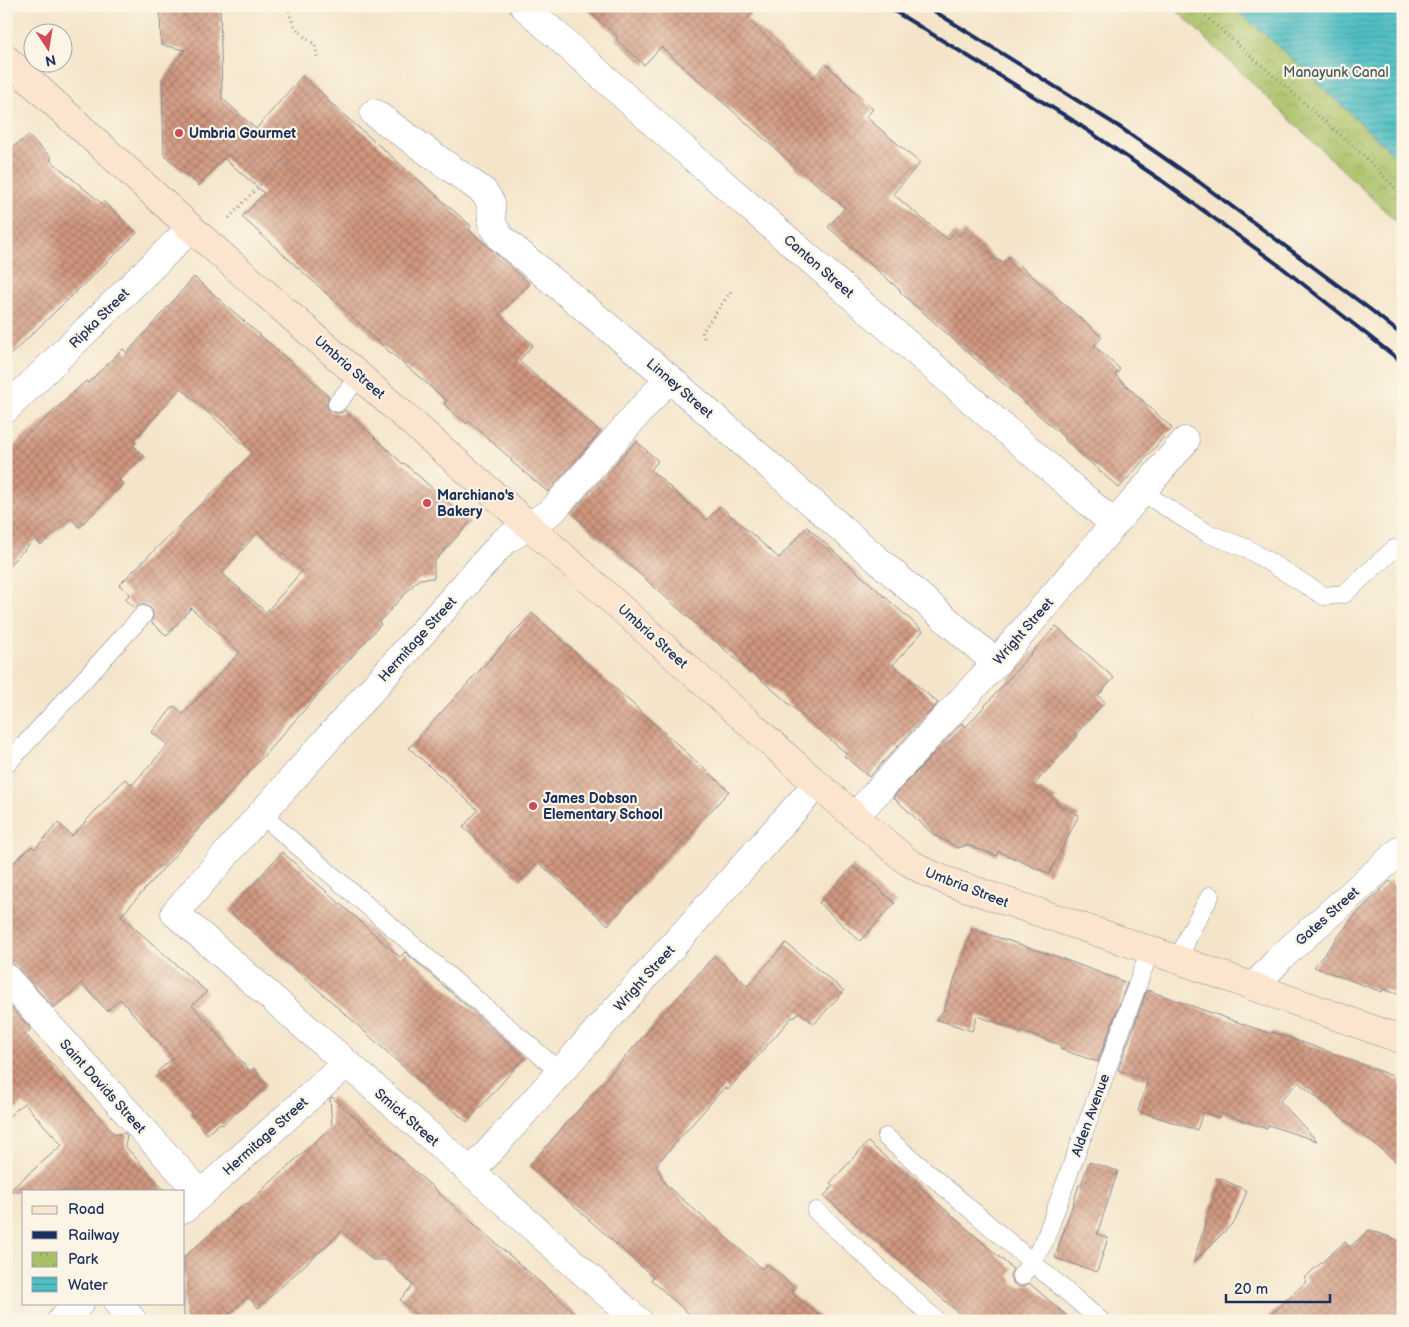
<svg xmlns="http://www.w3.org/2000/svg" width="1409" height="1327" viewBox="0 0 1409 1327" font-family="'Balsamiq Sans',sans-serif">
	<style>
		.park { fill: url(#park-crowns); stroke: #627862 }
		.water { fill: url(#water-rules); stroke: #367792 }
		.building { fill: url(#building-cross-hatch); fill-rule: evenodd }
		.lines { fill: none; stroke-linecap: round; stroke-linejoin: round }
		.lane-casing { stroke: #888a94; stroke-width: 19 }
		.street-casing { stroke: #888a94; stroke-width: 29 }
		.secondary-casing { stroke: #888a94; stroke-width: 29 }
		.path { stroke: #888a94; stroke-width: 3; stroke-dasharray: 1 4; stroke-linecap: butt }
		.lane { stroke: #fff; stroke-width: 18 }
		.street { stroke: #fff; stroke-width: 28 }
		.secondary { stroke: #fbe5cf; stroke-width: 28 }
		.rail { stroke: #1b2f5e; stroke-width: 4 }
		.poi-dot { fill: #d1495b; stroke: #fcf5e5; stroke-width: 2 }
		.labels { text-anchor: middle; stroke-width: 4.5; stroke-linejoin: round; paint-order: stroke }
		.park-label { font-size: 14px; fill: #455a60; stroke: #fcf5e5 }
		.poi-label { font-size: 14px; font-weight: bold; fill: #1b2f5e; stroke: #fcf5e5; text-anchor: start }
		.street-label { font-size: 14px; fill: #1b2f5e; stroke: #fcf5e5 }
	</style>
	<defs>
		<pattern id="park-crowns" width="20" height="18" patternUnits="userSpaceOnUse" patternTransform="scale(1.25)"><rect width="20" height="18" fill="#a8c065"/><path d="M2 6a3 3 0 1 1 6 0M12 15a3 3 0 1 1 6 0" fill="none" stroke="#889c56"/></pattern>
		<pattern id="water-rules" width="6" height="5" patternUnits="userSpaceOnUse" patternTransform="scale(1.25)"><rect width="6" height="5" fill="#50bfc5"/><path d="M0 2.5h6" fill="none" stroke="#429ca3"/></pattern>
		<pattern id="building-cross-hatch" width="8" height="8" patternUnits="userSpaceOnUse" patternTransform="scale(1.25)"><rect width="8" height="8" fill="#d1977f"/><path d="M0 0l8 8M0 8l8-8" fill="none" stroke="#a97c6b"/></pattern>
	</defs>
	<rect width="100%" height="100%" fill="#fcf5e5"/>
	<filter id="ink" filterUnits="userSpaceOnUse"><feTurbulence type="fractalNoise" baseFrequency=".02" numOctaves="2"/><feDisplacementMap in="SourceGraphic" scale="10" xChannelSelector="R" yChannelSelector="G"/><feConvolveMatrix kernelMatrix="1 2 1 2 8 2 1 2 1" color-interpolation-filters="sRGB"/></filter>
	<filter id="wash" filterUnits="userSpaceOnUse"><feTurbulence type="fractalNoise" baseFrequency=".0096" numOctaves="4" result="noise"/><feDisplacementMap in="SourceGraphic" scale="20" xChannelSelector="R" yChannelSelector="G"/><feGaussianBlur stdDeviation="1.12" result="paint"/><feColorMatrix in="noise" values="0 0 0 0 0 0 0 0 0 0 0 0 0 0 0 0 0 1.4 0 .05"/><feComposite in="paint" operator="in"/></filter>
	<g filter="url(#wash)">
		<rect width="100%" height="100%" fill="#f4e5ca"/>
		<!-- park -->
		<path class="park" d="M 1172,6 L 1403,6 L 1403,228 Z"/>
		<!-- water -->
		<path class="water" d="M 1232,6 L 1403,6 L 1403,163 L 1295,61 Z"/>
		<g id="blocks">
			<!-- building -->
			<g class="building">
				<path d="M 160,6 L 220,6 L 222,98 L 256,129 L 302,76 L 328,99 L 327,100 L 471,226 L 469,230 L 530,284 L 499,314 L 533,345 L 519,361 L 600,432 L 548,492 L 511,461 L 512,460 L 469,421 L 467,424 L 444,404 L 447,401 L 369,334 L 370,333 L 242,217 L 264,193 L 224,158 L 199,186 L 164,155 L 162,81 L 185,50 L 161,45 Z"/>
				<path d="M 583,6 L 758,6 L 747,19 L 813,78 L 826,64 L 873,109 L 866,117 L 920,163 L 893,194 L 948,240 L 955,232 L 960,236 L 964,231 L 998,261 L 999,260 L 1002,263 L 1009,256 L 1102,337 L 1094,346 L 1120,369 L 1115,375 L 1172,428 L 1119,488 L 1065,440 L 1066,439 L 1040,416 L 900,292 L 901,291 L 828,227 L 845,208 L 780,153 L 661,47 L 644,65 L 616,39 L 618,37 Z"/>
				<path d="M 28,136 L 52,158 L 50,160 L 101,203 L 103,201 L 137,233 L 6,359 L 6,152 Z"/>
				<path d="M 194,277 L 329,396 L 327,402 L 327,407 L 330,411 L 336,413 L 341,413 L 345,410 L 403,464 L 404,463 L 470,522 L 434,562 L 434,578 L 419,579 L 379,622 L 381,624 L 121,916 L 207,992 L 192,1005 L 250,1071 L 254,1068 L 266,1084 L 264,1086 L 265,1088 L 222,1125 L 220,1123 L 207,1134 L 190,1114 L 192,1112 L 157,1072 L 173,1058 L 120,999 L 107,1011 L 82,983 L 54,1008 L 18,968 L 11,963 L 6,963 L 6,869 L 32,846 L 35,849 L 58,823 L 72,836 L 125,779 L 132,785 L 168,745 L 152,732 L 174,706 L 183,714 L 240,652 L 191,608 L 167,636 L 151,622 L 153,617 L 153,611 L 150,608 L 145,605 L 139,605 L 135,608 L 125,599 L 130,594 L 119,585 L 253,453 L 181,388 L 134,440 L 136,443 L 133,445 L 144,456 L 119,480 L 123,484 L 79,527 L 71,518 L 41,545 L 35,539 L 6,568 L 6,454 L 30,431 L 31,432 L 86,381 L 88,383 L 123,349 L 127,353 ZM 258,532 L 302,571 L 266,612 L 222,573 Z"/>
				<path d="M 636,441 L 658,461 L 651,470 L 707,520 L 720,506 L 779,558 L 807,527 L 923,631 L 893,665 L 938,703 L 870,776 L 869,777 L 844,756 L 847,754 L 751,671 L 750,672 L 571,513 Z"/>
				<path d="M 532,613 L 729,791 L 608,925 L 538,862 L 521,880 L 463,827 L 478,810 L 409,748 Z"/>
				<path d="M 1056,626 L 1114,678 L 1098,696 L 1105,702 L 1075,735 L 1077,737 L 1033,786 L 1057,799 L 1055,803 L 1079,815 L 1049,874 L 998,851 L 997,856 L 967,845 L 958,848 L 934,835 L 893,797 L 962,723 L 966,727 Z"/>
				<path d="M 282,852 L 400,957 L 405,952 L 525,1057 L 467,1122 L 442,1100 L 441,1101 L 322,993 L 229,911 Z"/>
				<path d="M 853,866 L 895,903 L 860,941 L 819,903 Z"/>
				<path d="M 1390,881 L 1403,894 L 1403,996 L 1383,989 L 1382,992 L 1314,967 L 1357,913 Z"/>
				<path d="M 972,929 L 1058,957 L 1127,983 L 1098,1062 L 1060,1049 L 1061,1045 L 977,1016 L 972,1031 L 936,1019 L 944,1010 Z"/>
				<path d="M 786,943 L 844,991 L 814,1024 L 799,1012 L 794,1018 L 792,1017 L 728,1090 L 725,1087 L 656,1165 L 666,1185 L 762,1269 L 767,1264 L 795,1288 L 792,1293 L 825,1321 L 697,1321 L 651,1280 L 653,1277 L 529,1166 L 714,956 L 748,986 Z"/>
				<path d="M 1147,990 L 1271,1034 L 1272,1032 L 1324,1050 L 1390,1075 L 1403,1084 L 1403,1167 L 1298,1082 L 1280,1101 L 1317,1141 L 1268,1125 L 1267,1129 L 1221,1113 L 1219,1118 L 1203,1112 L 1197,1130 L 1138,1111 L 1148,1080 L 1118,1070 Z"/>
				<path d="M 6,1002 L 31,1029 L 25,1034 L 115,1135 L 125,1133 L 127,1136 L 125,1146 L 165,1191 L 9,1191 L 62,1145 L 24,1103 L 6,1119 Z"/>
				<path d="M 332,1097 L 448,1201 L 584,1321 L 423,1321 L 400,1300 L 413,1285 L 386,1260 L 373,1260 L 342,1231 L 258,1308 L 248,1297 L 222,1321 L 184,1321 L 184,1257 L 246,1203 L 247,1204 L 332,1126 L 330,1099 Z"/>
				<path d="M 868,1142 L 1013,1269 L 1010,1275 L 1011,1279 L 1014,1284 L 1020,1287 L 1025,1286 L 1029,1283 L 1073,1321 L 968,1321 L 824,1196 L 833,1186 L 830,1183 Z"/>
				<path d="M 1089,1162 L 1118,1171 L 1097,1234 L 1108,1238 L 1097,1272 L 1055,1258 L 1079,1185 L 1081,1185 Z"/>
				<path d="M 1220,1178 L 1247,1191 L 1235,1221 L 1193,1263 Z"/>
				<path d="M 1369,1230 L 1403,1242 L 1403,1321 L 1264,1321 L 1307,1281 L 1304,1278 L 1345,1242 L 1350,1247 Z"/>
			</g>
		</g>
	</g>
	<g filter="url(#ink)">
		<use href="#blocks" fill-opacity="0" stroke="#888a94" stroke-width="1"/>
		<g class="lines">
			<defs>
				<g id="lane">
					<path d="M 337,403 L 360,376"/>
					<path d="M 1142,492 L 1207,533 L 1248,549 L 1324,596 L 1344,594 L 1394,549"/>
					<path d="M 6,765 L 143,615"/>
					<path d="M 261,814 L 560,1072"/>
					<path d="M 1179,960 L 1189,934 L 1210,896"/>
					<path d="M 886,1137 L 1101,1321"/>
					<path d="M 816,1211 L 937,1321"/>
					<path d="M 1021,1276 L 1032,1262 L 1044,1242 L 1150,950"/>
				</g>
				<g id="street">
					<path d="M 524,6 L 671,138 L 1114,524"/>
					<path d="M 374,113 L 484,192 L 491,203 L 492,224 L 501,238 L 669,378 L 996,663"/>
					<path d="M 6,409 L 191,228"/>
					<path d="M 855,816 L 996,663 L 1185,441"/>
					<path d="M 6,978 L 201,1194"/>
					<path d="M 1254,987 L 1281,957 L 1403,848"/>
					<path d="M 471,1172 L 817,784"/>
					<path d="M 184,1209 L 346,1064"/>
					<path d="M 118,1303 L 133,1321"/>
					<path d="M 61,1321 L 80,1303"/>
					<path d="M 638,1321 L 471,1172 L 175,913 L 261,814 L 503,542 C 519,531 537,522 553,510 L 669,378"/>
				</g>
				<path id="secondary" d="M 6,59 L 191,228 L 508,507 L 817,784 L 907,861 L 926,872 L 947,881 L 1179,960 L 1403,1040"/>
			</defs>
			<!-- lane casing -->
			<use href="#lane" class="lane-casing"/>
			<!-- street casing -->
			<use href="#street" class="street-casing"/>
			<!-- secondary casing -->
			<use href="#secondary" class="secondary-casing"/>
			<!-- path -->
			<g class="path">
				<path d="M 288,6 C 292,28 299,32 315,45 L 317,57"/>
				<path d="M 1194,6 L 1363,155 L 1403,196"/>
				<path d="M 229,218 L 283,160 L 308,182"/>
				<path d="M 704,338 L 702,332 L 732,290"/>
			</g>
			<!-- lane -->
			<use href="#lane" class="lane"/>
			<!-- street -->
			<use href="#street" class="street"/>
			<!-- secondary -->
			<use href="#secondary" class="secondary"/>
			<!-- rail -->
			<g class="rail">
				<path d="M 886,6 L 1069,118 L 1161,180 L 1280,266 L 1403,363"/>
				<path d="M 926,6 L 1118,126 L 1199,182 L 1371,310 L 1403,336"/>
			</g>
		</g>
	</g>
	<!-- markers -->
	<g class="poi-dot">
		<circle cx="179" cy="133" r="5"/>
		<circle cx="427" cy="503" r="5"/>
		<circle cx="533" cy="806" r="5"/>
	</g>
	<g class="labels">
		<!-- park labels -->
		<g class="park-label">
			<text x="1336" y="77">Manayunk Canal</text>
		</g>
		<!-- poi labels -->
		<g class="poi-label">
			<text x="189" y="138">Umbria Gourmet</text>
			<text x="437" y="500">Marchiano's<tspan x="437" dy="16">Bakery</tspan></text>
			<text x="543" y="803">James Dobson<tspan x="543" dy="16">Elementary School</tspan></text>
		</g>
		<!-- street labels -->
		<g class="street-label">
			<text transform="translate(819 266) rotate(41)" y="5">Canton Street</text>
			<text transform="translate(99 318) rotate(-45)" y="5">Ripka Street</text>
			<text transform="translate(350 367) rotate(41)" y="5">Umbria Street</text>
			<text transform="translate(680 388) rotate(41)" y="5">Linney Street</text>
			<text transform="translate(1023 631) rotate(-49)" y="5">Wright Street</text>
			<text transform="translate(653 636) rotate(42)" y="5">Umbria Street</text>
			<text transform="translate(417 639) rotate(-48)" y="5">Hermitage Street</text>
			<text transform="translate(967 887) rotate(21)" y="5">Umbria Street</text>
			<text transform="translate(1327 916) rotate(-42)" y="5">Gates Street</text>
			<text transform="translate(644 978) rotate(-48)" y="5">Wright Street</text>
			<text transform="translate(103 1086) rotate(48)" y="5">Saint Davids Street</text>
			<text transform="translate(1090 1115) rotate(-70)" y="5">Alden Avenue</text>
			<text transform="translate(407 1117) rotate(41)" y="5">Smick Street</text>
			<text transform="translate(265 1136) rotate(-42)" y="5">Hermitage Street</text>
		</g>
	</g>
	<!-- margin -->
	<rect width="1409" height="1327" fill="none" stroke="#fcf5e5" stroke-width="25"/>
	<!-- legend -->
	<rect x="22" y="1190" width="162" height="115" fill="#fcf5e5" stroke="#a2a6af"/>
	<rect x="32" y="1206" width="25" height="8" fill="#fbe5cf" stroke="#a2a6af"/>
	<text x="68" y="1214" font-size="15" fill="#1b2f5e">Road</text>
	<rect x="32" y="1231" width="25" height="8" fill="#1b2f5e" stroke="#a2a6af"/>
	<text x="68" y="1240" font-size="15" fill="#1b2f5e">Railway</text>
	<rect x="32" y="1252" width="25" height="15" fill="url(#park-crowns)" stroke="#a2a6af"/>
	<text x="68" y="1264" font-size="15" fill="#1b2f5e">Park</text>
	<rect x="32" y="1277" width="25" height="15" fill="url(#water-rules)" stroke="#a2a6af"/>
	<text x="68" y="1290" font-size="15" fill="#1b2f5e">Water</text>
	<!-- north arrow -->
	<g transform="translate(48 48) rotate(168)"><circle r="24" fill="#fcf5e5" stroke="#a2a6af"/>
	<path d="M0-4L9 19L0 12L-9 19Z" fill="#d1495b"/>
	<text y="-8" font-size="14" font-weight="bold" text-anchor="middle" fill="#1b2f5e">N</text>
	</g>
	<!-- scale -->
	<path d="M1226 1294v8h104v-8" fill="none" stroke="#1b2f5e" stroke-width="2.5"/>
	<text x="1234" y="1294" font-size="15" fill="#1b2f5e" stroke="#fcf5e5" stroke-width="4" paint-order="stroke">20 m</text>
</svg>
